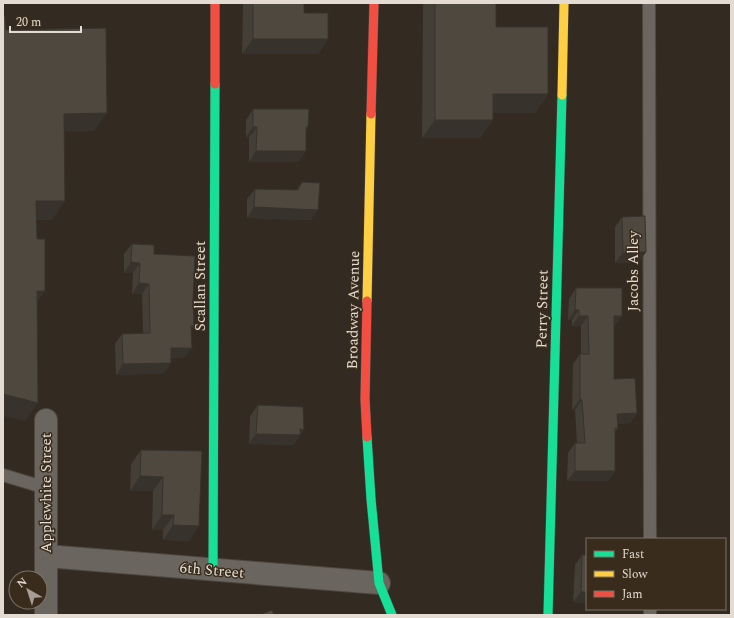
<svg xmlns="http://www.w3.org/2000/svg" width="734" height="618" viewBox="0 0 734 618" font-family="Spectral,serif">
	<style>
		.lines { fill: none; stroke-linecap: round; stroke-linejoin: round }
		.lane-casing { stroke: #4e4840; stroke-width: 14 }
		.street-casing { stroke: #4e4840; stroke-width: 24 }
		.fast-casing { stroke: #4e4840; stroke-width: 10 }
		.slow-casing { stroke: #4e4840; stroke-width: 10 }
		.jam-casing { stroke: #4e4840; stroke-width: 10 }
		.lane { stroke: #6a655e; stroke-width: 12 }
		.street { stroke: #6a655e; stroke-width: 22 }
		.fast { stroke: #16e098; stroke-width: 9 }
		.slow { stroke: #ffcf43; stroke-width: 9 }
		.jam { stroke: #f24e42; stroke-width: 9 }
		.wall { fill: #433e36 }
		.shaded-wall { fill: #37322c }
		.building { fill: #4e483f; stroke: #37322c }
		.labels { text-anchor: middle; stroke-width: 3; stroke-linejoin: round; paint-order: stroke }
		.street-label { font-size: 15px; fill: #e4dcd2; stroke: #392c1c }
	</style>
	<rect width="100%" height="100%" fill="#332b22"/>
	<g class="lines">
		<defs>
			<g id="lane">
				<path d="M 649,3 L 650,539"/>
				<path d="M 3,475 L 46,488"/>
				<path d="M 650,609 L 650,615"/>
			</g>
			<g id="street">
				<path d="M 46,420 L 46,615"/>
				<path d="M 46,556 L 379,583"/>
			</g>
			<g id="fast">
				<path d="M 367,437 L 371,499 L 379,583 L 392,615"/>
				<path d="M 213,570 L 215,84"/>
				<path d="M 548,615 L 562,95"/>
			</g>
			<g id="slow">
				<path d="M 562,95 L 564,3"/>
				<path d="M 367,301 L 371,114"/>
			</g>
			<g id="jam">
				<path d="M 215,84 L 215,3"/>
				<path d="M 371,114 L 374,3"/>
				<path d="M 367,301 L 365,399 L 367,437"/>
			</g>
		</defs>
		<!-- lane casing -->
		<use href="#lane" class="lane-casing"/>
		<!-- street casing -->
		<use href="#street" class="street-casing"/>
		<!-- fast casing -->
		<use href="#fast" class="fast-casing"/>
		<!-- slow casing -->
		<use href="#slow" class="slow-casing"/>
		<!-- jam casing -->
		<use href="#jam" class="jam-casing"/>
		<!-- lane -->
		<use href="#lane" class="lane"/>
		<!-- street -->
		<use href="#street" class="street"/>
		<!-- fast -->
		<use href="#fast" class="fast"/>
		<!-- slow -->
		<use href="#slow" class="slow"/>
		<!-- jam -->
		<use href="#jam" class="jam"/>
	</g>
	<!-- wall -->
	<g class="wall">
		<path d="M 243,3 L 304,3 L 304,13 L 328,39 L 318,54 L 242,54 Z"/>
		<path d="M 423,3 L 496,3 L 496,27 L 548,94 L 535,113 L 493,113 L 493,120 L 480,138 L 422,138 Z"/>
		<path d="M 253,109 L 308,127 L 306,131 L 306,151 L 298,162 L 249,162 L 249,138 L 246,137 L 246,120 Z"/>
		<path d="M 302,182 L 311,220 L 247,218 L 247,199 L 255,189 L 296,190 Z"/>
		<path d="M 622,217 L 646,252 L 639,262 L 615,263 L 615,227 Z"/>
		<path d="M 132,244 L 154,254 L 193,300 L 194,326 L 191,330 L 184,358 L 171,358 L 171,363 L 164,373 L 116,375 L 115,344 L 122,334 L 143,333 L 142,294 L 132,294 L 133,273 L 124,273 L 124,254 Z"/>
		<path d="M 576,288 L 622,316 L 614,327 L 614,379 L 637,413 L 630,423 L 617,424 L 618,428 L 615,432 L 615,471 L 608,481 L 567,481 L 568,453 L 575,443 L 577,443 L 575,410 L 572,410 L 573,364 L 580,354 L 581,354 L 581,326 L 572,326 L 572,320 L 568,320 L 569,299 Z"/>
		<path d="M 258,405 L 304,430 L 293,445 L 249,444 L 250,416 Z"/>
		<path d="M 141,450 L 202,451 L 189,541 L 163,540 L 163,530 L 152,530 L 153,491 L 130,491 L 131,464 Z"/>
		<path d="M 582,555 L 587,555 L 587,603 L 573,602 L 575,565 Z"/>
	</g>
	<!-- shaded-wall -->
	<g class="shaded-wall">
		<path d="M 253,39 L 328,39 L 318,54 L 242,54 Z"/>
		<path d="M 493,94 L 548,94 L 535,113 L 480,113 Z"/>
		<path d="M 107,113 L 94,131 L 51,132 L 64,114 Z"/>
		<path d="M 435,120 L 493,120 L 480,138 L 422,138 Z"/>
		<path d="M 253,127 L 257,127 L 249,138 L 246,137 Z"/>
		<path d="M 256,151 L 306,151 L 298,162 L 249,162 Z"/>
		<path d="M 36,201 L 65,201 L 52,220 L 23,220 Z"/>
		<path d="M 254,207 L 318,210 L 311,220 L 247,218 Z"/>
		<path d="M 646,252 L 639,262 L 615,263 L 623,253 Z"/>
		<path d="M 131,262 L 140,263 L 133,273 L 124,273 Z"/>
		<path d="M 139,283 L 149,284 L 142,294 L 132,294 Z"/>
		<path d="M 37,291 L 45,291 L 32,309 Z"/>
		<path d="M 575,310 L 579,310 L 572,320 L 568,320 Z"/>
		<path d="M 579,316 L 588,316 L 581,326 L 572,326 Z"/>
		<path d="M 614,316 L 622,316 L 614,327 L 607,326 Z"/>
		<path d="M 171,348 L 192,348 L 184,358 L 163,359 Z"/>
		<path d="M 171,363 L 164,373 L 116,375 L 123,364 Z"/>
		<path d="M 3,394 L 38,403 L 25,421 L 3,416 Z"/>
		<path d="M 580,399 L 582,400 L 575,410 L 572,410 Z"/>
		<path d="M 637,413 L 630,423 L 610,425 L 617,414 Z"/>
		<path d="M 300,429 L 304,430 L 293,445 L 249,444 L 256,434 Z"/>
		<path d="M 575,471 L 615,471 L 608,481 L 567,481 Z"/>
		<path d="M 140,476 L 163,477 L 153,491 L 130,491 Z"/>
		<path d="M 162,515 L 174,515 L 163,530 L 152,530 Z"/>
		<path d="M 173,525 L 199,526 L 189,541 L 163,540 Z"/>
		<path d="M 581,592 L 587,592 L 587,603 L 573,602 Z"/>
	</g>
	<!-- building -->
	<g class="building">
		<path d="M 253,3 L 304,3 L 304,13 L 328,13 L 328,39 L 253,39 Z"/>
		<path d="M 435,3 L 496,3 L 496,27 L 548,27 L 548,94 L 493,94 L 493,120 L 435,120 Z"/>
		<path d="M 5,16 L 6,30 L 106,28 L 107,113 L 64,114 L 65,201 L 36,201 L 37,239 L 45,239 L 45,291 L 37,291 L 38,403 L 3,394 L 3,17 Z"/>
		<path d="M 253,109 L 309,109 L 308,127 L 306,127 L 306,151 L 256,151 L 257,127 L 253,127 Z"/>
		<path d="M 302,182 L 320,183 L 318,210 L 254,207 L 255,189 L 298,190 Z"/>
		<path d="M 645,216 L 646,252 L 623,253 L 622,217 Z"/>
		<path d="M 132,244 L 154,245 L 154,254 L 195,256 L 193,300 L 194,326 L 191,326 L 192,348 L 171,348 L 171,363 L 123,364 L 122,334 L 150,333 L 149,284 L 139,283 L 140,263 L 131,262 Z"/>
		<path d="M 576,288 L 622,288 L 622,316 L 614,316 L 614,379 L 635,378 L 637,413 L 617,414 L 618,428 L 615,428 L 615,471 L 575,471 L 575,443 L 585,443 L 582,400 L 580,399 L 580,354 L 589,354 L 588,316 L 579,316 L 579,310 L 575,310 Z"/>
		<path d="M 258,405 L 303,407 L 304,430 L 300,429 L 300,435 L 256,434 Z"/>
		<path d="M 141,450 L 202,451 L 199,526 L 173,525 L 174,515 L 162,515 L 163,477 L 140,476 Z"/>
		<path d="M 582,555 L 587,555 L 587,592 L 581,592 Z"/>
		<path d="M 272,610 L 274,615 L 260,615 Z"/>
	</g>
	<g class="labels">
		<!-- street labels -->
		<g class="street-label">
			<text transform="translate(633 271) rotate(-90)" y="5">Jacobs Alley</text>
			<text transform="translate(200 286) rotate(-90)" y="5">Scallan Street</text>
			<text transform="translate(542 309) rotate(-89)" y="5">Perry Street</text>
			<text transform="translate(353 310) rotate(-89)" y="5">Broadway Avenue</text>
			<text transform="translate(46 493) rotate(-90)" y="5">Applewhite Street</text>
			<text transform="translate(212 570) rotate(5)" y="5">6th Street</text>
		</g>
	</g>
	<!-- border -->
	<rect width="734" height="618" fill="none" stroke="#e4dcd2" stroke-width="8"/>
	<!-- legend -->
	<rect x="586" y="538" width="140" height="72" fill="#392c1c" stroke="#7d7265"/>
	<rect x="594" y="551" width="20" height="6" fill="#16e098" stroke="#7d7265"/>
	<text x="622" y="558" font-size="12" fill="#e4dcd2">Fast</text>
	<rect x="594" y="571" width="20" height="6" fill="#ffcf43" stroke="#7d7265"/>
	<text x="622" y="578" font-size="12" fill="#e4dcd2">Slow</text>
	<rect x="594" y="591" width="20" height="6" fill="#f24e42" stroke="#7d7265"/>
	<text x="622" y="598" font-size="12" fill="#e4dcd2">Jam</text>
	<!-- north arrow -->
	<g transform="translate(28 590) rotate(321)"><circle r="19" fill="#392c1c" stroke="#7d7265"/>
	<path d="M0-3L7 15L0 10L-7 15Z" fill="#a69e94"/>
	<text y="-6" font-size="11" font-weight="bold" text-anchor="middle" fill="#e4dcd2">N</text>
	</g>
	<!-- scale -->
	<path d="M10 26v6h71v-6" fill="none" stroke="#e4dcd2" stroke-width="2"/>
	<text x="16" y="26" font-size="12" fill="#e4dcd2" stroke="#392c1c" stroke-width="3" paint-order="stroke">20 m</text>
</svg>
